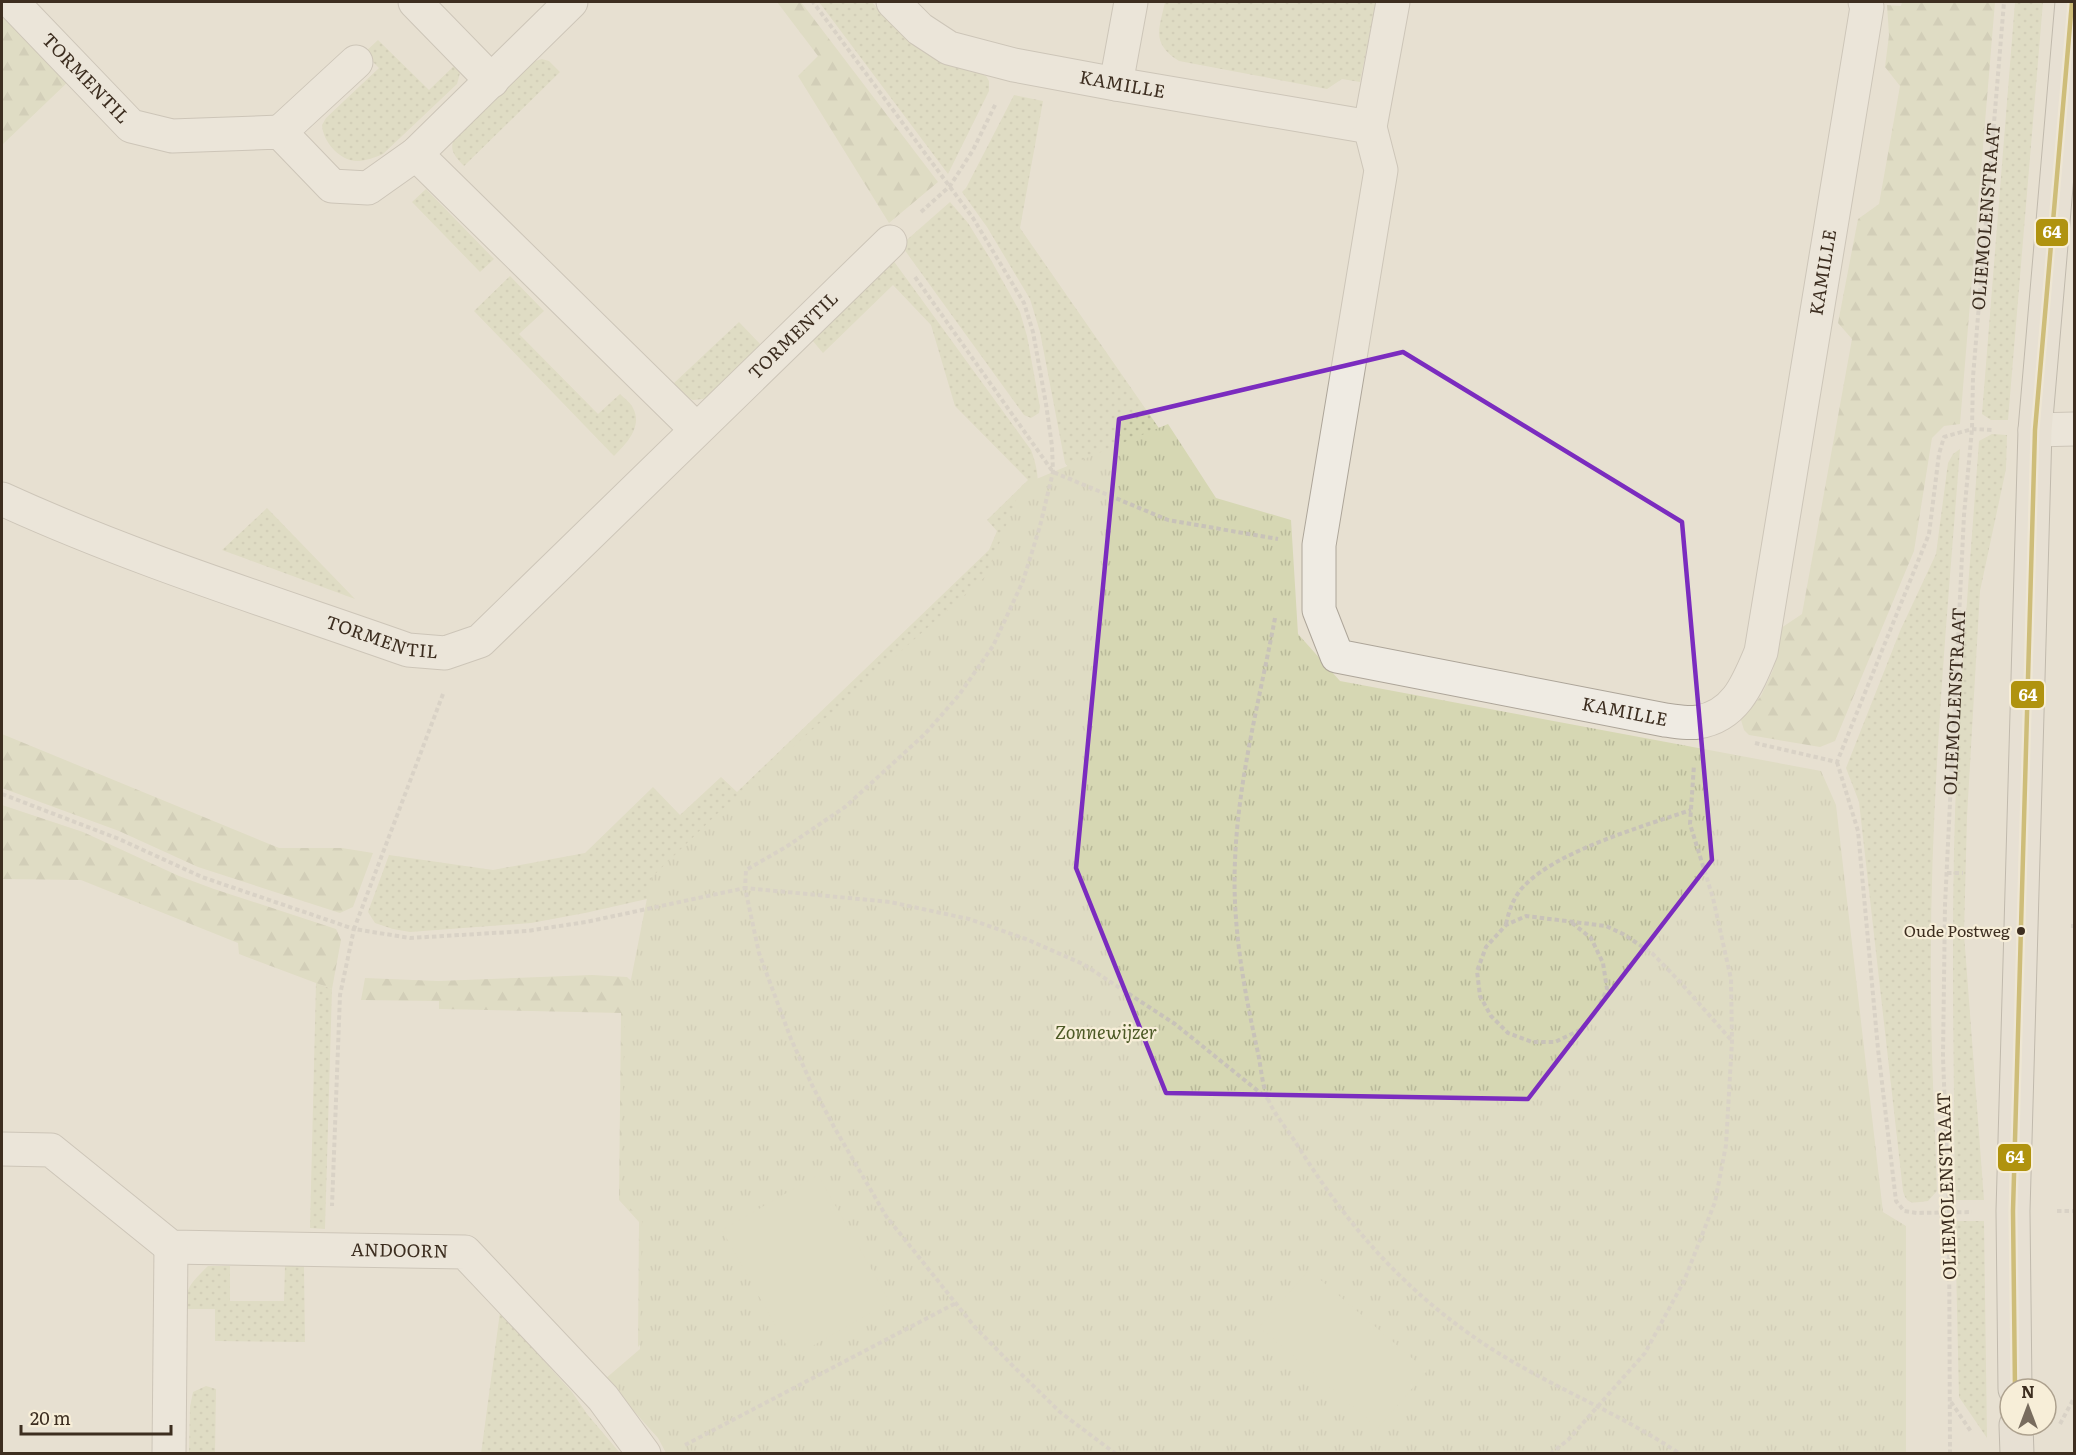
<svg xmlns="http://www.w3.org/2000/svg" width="2076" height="1455" viewBox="0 0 2076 1455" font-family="Literata,serif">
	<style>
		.grass { fill: url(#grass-dots) }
		.forest { fill: url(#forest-firs) }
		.park { fill: url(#park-tufts) }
		.pitch { fill: #d6d7b3 }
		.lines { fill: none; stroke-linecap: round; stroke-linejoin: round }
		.street-casing { stroke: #ada599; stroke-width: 35 }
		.primary-casing { stroke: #928b80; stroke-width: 35 }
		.path { stroke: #c8c2b9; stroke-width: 4; stroke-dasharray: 4.5 3; stroke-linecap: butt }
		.street { stroke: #efebe3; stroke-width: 33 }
		.primary { stroke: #e6e1d4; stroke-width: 33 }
		.bus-1-casing { stroke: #f7eed8; stroke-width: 9 }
		.bus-1 { stroke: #b0930f; stroke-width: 4.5 }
		.marked { fill: none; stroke: #7b2cbf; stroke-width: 4.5; stroke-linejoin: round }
		.bus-dot { fill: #3d2e20; stroke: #f7eed8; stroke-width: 2 }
		.labels { text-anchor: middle; stroke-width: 4.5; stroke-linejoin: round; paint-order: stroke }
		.bus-label { font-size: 16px; fill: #3d2e20; stroke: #f7eed8; text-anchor: end }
		.street-label { font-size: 18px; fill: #3d2e20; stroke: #f7eed8 }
		.park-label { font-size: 18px; font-style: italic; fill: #4d5a26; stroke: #f7eed8 }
		.line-badge { stroke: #f7eed8; stroke-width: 2 }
		.badge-label { font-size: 16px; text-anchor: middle; font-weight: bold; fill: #fff }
	</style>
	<defs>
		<pattern id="grass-dots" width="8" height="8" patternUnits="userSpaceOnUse" patternTransform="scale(1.5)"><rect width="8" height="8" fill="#d6d7b3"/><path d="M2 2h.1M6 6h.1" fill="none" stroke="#b9b99a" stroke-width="1.8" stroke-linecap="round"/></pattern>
		<pattern id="forest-firs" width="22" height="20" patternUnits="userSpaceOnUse" patternTransform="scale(1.5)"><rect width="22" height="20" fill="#d6d7b3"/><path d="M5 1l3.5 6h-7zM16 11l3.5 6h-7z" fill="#b9b99a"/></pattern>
		<pattern id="park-tufts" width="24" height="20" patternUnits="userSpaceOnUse" patternTransform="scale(1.5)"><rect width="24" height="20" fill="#d6d7b3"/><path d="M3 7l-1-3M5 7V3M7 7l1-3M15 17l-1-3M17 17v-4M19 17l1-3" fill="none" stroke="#b9b99a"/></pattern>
	</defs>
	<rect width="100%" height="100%" fill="#e7e0d1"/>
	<!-- grass -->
	<g class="grass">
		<path d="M 819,2 L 872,2 C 894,30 918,51 951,65 C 962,70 976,71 986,76 L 989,81 L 989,91 L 948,174 Z"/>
		<path d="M 1165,2 L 1376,2 L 1360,82 L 1342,79 L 1327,89 L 1179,61 C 1151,43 1159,30 1165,2 Z"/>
		<path d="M 2015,2 L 2043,2 L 2008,420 L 1991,420 L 1982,414 Z"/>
		<path d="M 378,40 L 429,90 L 456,64 L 460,73 L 457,84 L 383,154 C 373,158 362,163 350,160 C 335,155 323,140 322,125 L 326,118 L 379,68 L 364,53 Z"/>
		<path d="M 542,59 L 549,61 L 560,72 L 464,166 C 455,156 448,150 455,137 L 535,61 Z"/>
		<path d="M 1014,95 L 1043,101 L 1020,228 L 1211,503 L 1070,469 L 1065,463 L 1040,332 L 1030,299 L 987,227 L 962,192 L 966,188 Z"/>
		<path d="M 426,189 L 494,259 L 480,272 L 412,202 Z"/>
		<path d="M 950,202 L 968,223 L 991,260 L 1020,312 L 1027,336 L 1040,407 L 1039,413 L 1031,418 L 1024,415 L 901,245 Z"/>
		<path d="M 890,256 L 1031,450 C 1044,484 1036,503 1029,537 L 669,894 L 585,913 L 531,923 L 410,932 L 393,929 L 375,923 L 368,912 L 389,855 L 493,870 L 585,853 L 653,787 L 680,815 L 721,777 L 737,792 L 989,550 L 997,531 L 987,520 L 1028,480 L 955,406 L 931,325 L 893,285 L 823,353 L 812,340 Z"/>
		<path d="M 510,276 L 544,311 L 519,334 L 598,414 L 620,394 C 624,398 631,403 633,408 C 643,427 626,444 614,456 L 474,311 Z"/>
		<path d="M 739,322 L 762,346 L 710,396 L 703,399 L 693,400 L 686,397 L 673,384 Z"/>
		<path d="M 1992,434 L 2007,435 L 2006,469 L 1980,591 L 1967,817 L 1964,934 L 1984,1200 L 1955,1200 C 1954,1071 1951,942 1955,813 C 1959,689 1970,565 1979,441 Z"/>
		<path d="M 1960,449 C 1946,630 1929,811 1931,992 C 1931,1058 1935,1125 1937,1191 L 1928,1201 C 1915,1202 1907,1207 1903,1191 L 1859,802 L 1846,768 L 1900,631 L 1936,554 L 1948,463 L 1953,454 Z"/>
		<path d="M 267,508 L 355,599 L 222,550 Z"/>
		<path d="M 316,983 L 332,989 L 325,1229 L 310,1228 Z"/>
		<path d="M 1955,1221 L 1984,1221 L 1987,1438 L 1959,1397 Z"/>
		<path d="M 208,1266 L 230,1266 L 230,1301 L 284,1301 L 285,1266 L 304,1266 L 305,1342 L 215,1341 L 215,1309 L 185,1309 C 185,1287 193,1281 208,1266 Z"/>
		<path d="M 500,1312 L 572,1392 L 587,1414 L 620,1453 L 481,1454 Z"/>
		<path d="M 206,1386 L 216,1389 L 215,1453 L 189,1453 L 190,1407 L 193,1392 Z"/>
	</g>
	<!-- forest -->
	<g class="forest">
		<path d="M 777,2 L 801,2 L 938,182 L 889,223 L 798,76 L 818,56 Z"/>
		<path d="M 1902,2 L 1995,2 L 1960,424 L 1944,426 L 1932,438 L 1914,551 L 1835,741 L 1820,747 L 1749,735 L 1744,730 L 1741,720 L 1761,696 L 1773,670 L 1781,628 L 1802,614 L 1852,339 L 1838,323 L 1858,219 L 1879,204 L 1900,86 L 1885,67 L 1889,35 L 1887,5 L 1901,6 Z"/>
		<path d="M 2,6 L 71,79 L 2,145 Z"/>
		<path d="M 2,734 L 279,848 L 342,848 L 373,853 L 353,907 L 340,913 L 198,867 L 119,831 L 2,788 Z"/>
		<path d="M 2,805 L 83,832 L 179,876 L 214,889 L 336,929 L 341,940 L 332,989 L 239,954 L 238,943 L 81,880 L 2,879 Z"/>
		<path d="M 592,975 L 627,977 L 647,996 L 655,1328 L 638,1347 L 639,1222 L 619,1200 L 621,1013 L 439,1009 L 439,1001 L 361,1000 L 365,978 L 438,981 Z"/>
	</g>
	<!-- park -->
	<path class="park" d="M 1168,424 L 1216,498 L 1291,520 L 1298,634 L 1340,681 L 1821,771 L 1836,805 L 1883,1212 L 1906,1226 L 1906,1453 L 666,1453 L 658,1438 L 605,1379 L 640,1349 L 642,1220 L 620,1198 L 625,1010 L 651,878 L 717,814 L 987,575 L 1022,485 Z"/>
	<!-- pitch -->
	<g class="pitch">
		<path d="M 818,1175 L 890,1302 L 793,1357 L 722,1230 Z"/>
		<path d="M 1309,1270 L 1427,1371 L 1378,1428 L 1259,1327 Z"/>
	</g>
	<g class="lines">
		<defs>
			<g id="street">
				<path id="s2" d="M 12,2 L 131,126 L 172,136 L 280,132 L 332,186 L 368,188 L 416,154 L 571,2"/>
				<path d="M 415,2 L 492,81"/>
				<path id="s3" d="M 893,2 L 920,29 L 949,48 L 1014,65 L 1116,84 L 1370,127 L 1393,2"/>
				<path d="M 1116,84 L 1131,2"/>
				<path id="s4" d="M 1370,127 L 1381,170 L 1319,545 L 1319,610 L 1337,656 L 1665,720 C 1675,721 1688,724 1698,722 C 1736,716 1748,683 1761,652 L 1867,7 L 1865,2"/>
				<path d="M 280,132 L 356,62"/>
				<path d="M 416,154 L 696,429"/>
				<path d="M 2035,430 L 2074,429"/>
				<path id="s5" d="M 2,499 C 133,559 272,602 408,650 L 445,653 L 480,641 L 890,242"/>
				<path id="s6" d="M 2,1149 L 51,1150 L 171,1247 L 465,1252 L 603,1398 L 644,1454"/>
				<path d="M 169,1454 L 171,1247"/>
			</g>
			<g id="primary">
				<path d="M 2015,1389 L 2013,1211 L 2035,430 L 2072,2"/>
				<path d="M 2016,1425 L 2017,1454"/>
			</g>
		</defs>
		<!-- street casing -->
		<use href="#street" class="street-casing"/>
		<!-- primary casing -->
		<use href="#primary" class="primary-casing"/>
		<!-- path -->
		<g class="path">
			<path d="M 921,212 L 950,186 L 973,150 L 996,103"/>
			<path d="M 915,277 L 1053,472 L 1168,520 L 1278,539"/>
			<path d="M 1275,618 C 1260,698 1238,779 1235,861 C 1232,925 1244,990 1258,1053 C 1261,1067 1262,1085 1268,1099 C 1274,1114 1287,1129 1296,1143 C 1344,1220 1396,1282 1471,1335 C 1537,1382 1614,1409 1680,1454"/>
			<path d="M 443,694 L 354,929 L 410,938 L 527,931 L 586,922 L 745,888 L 746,870 L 786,847 L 845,807 L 925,734 L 959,695 L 993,646 L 1023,581 L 1040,526 L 1053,472 L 1052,446 L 1046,404 L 1033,332 L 1024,303 L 973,218 L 813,2"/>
			<path d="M 1755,743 L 1837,762 L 1929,534 L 1939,454 L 1944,437 L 1972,429 L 1992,430"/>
			<path d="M 1837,762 L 1858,831 L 1878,1049 L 1896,1201 L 1904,1211 L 1917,1213 L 1972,1212"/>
			<path d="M 2,794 L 119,839 L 202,877 L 354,929 L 340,995 L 332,1206"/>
			<path d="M 1947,873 L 1963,873"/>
			<path d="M 1572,923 L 1591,938 L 1603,963 L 1607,989 L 1596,1013 L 1580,1030 L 1555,1042 L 1532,1042 L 1508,1033 L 1491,1016 L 1480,996 L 1477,971 L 1486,947 L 1506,925 L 1526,916 L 1606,926 L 1623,934 L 1652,953 L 1680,982 L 1732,1041"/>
			<path d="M 1506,924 C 1509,911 1513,898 1523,887 C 1556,851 1644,826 1691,810"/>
			<path d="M 2071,926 L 2074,926"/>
			<path d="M 2057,1211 L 2074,1211"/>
			<path d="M 1951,1402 L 1972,1433"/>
			<path d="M 2060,1424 L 2074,1398"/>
			<path d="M 685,1445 L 956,1303"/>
			<path d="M 1116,1454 L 1060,1412 L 1015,1368 L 974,1326 L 886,1216 L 834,1127 L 812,1085 L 791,1039 L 759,953 L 745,888 L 890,902 L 969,919 L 1026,939 L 1083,964 L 1175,1024 L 1268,1099"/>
			<path d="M 1550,1454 L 1568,1440 L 1645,1353 L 1684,1281 L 1715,1202 L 1726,1145 L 1732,1041 L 1731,979 L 1713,898 L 1690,824 L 1694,765"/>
			<path id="s1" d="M 1950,1454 L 1949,1212 L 1943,1057 L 1945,905 L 1964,515 L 1972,429 L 1973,377 L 2004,2"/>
		</g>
		<!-- street -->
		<use href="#street" class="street"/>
		<!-- primary -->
		<use href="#primary" class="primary"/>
		<defs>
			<path id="bus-1" d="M 2015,1389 L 2013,1211 L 2035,430 L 2072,2"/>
		</defs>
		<!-- bus-1 casing -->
		<use href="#bus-1" class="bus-1-casing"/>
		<!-- bus-1 -->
		<use href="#bus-1" class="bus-1"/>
	</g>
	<!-- marked area -->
	<path d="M0 0H2076V1455H0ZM 1403,352 L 1682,522 L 1712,860 L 1528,1099 L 1166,1093 L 1076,868 L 1119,419 Z" fill="#e7e0d1" fill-opacity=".55" fill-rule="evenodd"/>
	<path class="marked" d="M 1403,352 L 1682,522 L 1712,860 L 1528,1099 L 1166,1093 L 1076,868 L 1119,419 Z"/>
	<!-- markers -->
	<circle class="bus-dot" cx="2021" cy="931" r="5"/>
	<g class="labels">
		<!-- bus labels -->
		<g class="bus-label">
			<text x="2010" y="937">Oude Postweg</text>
		</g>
		<!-- street labels -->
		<g class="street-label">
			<text dy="6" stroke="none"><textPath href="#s2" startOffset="106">TORMENTIL</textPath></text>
			<text dy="6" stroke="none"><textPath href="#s3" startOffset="250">KAMILLE</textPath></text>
			<text dy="6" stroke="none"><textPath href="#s1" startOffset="1239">OLIEMOLENSTRAAT</textPath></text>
			<text dy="6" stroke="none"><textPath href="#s4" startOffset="1390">KAMILLE</textPath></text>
			<text dy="6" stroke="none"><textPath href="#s5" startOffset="945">TORMENTIL</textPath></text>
			<text dy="6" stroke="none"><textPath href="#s5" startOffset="405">TORMENTIL</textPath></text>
			<text dy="6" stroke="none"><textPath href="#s1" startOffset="753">OLIEMOLENSTRAAT</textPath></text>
			<text dy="6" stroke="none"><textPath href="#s4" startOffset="832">KAMILLE</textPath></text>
			<text transform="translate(1947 1186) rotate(-92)" y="6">OLIEMOLENSTRAAT</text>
			<text dy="6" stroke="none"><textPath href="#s6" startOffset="432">ANDOORN</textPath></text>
		</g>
		<!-- park labels -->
		<g class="park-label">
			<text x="1106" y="1039">Zonnewijzer</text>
		</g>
	</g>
	<g class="line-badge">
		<rect x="2035" y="218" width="34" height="29" rx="6" fill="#b0930f"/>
		<rect x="2010" y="680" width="35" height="29" rx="6" fill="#b0930f"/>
		<rect x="1997" y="1143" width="35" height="29" rx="6" fill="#b0930f"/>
	</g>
	<g class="badge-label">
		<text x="2052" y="238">64</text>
		<text x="2028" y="701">64</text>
		<text x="2015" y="1163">64</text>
	</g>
	<!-- border -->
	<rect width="2076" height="1455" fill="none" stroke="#3d2e20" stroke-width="6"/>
	<!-- north arrow -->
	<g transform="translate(2028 1407)"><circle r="28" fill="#f7eed8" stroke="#ada18e" stroke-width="1.5"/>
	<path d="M0-4.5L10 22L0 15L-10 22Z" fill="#786c5e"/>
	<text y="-9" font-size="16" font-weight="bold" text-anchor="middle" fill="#3d2e20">N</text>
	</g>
	<!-- scale -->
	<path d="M21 1425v9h150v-9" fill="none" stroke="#3d2e20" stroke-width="3"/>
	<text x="30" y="1425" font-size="18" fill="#3d2e20" stroke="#f7eed8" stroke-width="4.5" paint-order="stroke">20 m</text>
</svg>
